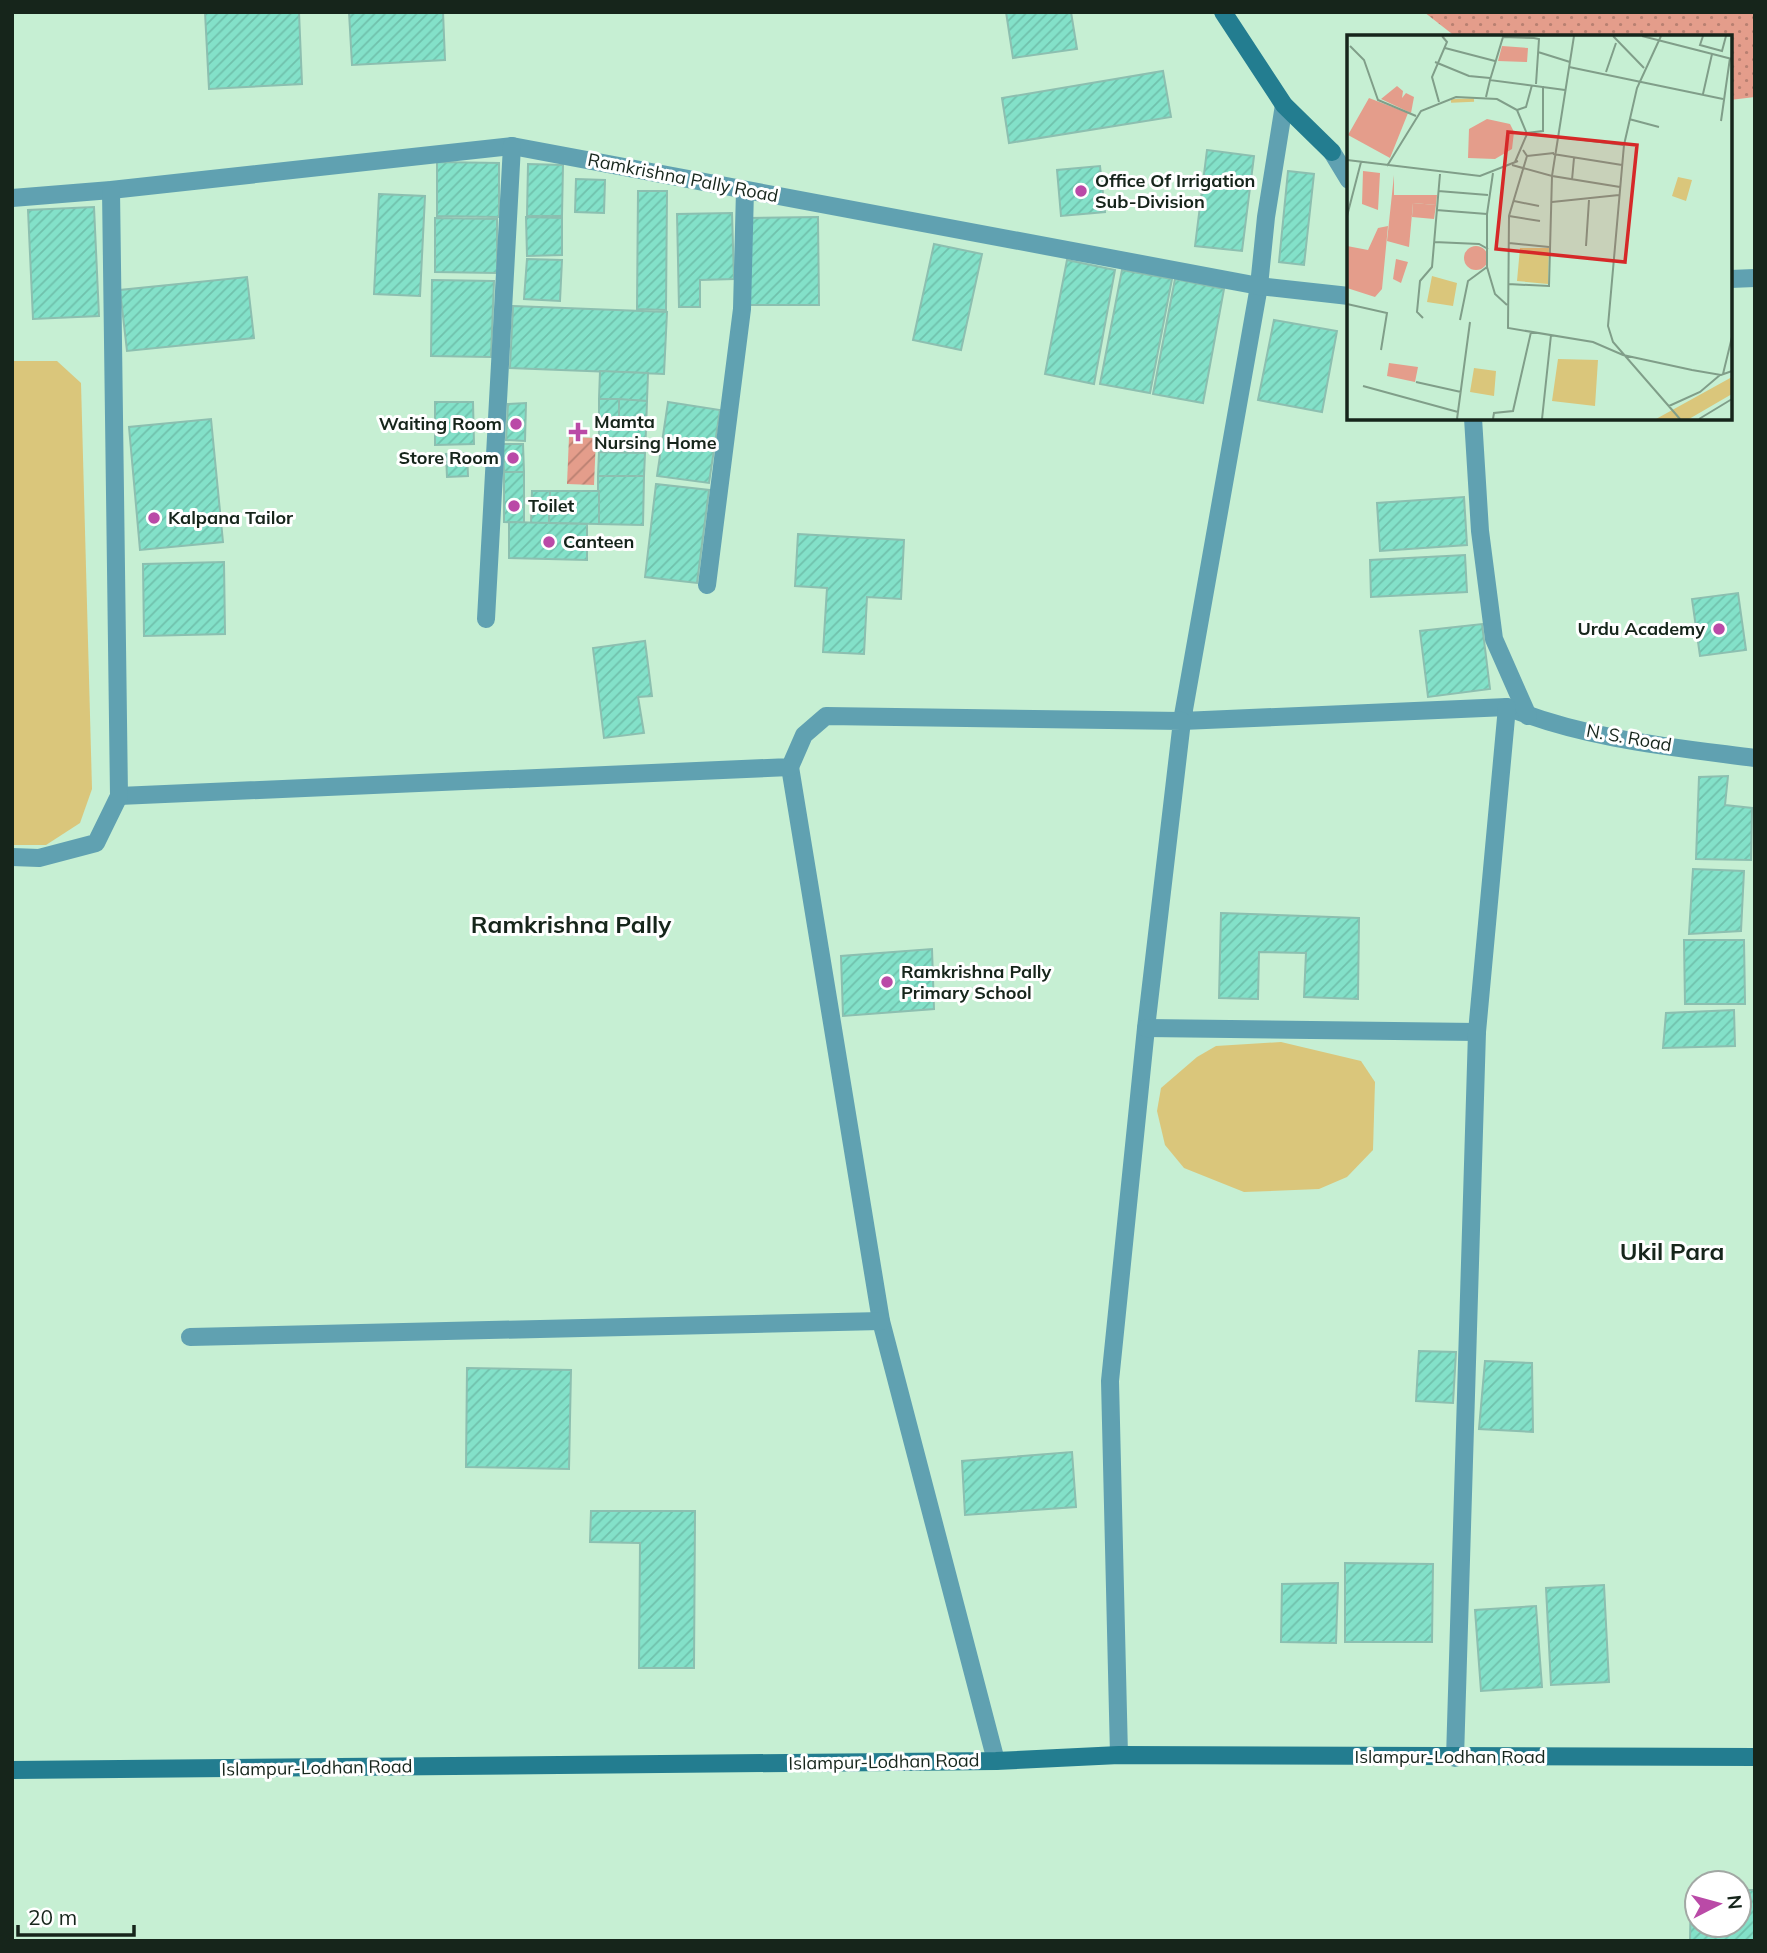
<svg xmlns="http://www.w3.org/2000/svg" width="1767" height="1953" viewBox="0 0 1767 1953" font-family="Mulish,sans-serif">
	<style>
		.park { fill: url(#park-dots) }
		.garden { fill: url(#garden-furrows) }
		.water { fill: #dac67b }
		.building { fill: url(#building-hatch); stroke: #8cbfb0; stroke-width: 2 }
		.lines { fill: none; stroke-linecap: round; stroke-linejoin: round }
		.street { stroke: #60a1b1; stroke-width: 18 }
		.secondary { stroke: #237d90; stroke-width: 18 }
		.poi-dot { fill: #ba4aa7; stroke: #fff; stroke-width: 2.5 }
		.labels { text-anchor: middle; stroke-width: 6; stroke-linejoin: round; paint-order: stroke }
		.street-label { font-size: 18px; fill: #16251b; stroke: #fff }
		.poi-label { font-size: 18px; font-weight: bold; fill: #16251b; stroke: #fff; text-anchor: start }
		.district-label { font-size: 24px; font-weight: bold; fill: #16251b; stroke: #fff }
		.inset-river { fill: none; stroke: #dac67b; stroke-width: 3.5 }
		.inset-road { fill: none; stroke: #809e89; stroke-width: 2 }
		.view { fill: #d62828; fill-opacity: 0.15; stroke: #d62828; stroke-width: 3.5 }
		.inset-edge { fill: none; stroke: #16251b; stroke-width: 3.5 }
	</style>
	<defs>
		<pattern id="park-dots" width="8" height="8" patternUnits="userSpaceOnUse" patternTransform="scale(1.75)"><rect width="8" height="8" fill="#e49d8b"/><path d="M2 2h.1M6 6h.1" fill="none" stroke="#b88071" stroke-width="1.8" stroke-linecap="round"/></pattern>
		<pattern id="garden-furrows" width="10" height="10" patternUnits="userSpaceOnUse" patternTransform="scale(1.75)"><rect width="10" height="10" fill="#e49d8b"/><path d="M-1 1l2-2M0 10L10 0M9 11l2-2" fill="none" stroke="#b88071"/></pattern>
		<pattern id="building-hatch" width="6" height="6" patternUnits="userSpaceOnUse" patternTransform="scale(1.75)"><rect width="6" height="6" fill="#83e1c9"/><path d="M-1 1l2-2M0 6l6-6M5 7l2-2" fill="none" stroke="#70c1ac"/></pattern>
	</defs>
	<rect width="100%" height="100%" fill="#c6efd3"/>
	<!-- park -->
	<path class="park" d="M 1424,12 L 1755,12 L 1755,97 L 1730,100 L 1730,37 L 1456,37 Z"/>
	<!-- garden -->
	<path class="garden" d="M 569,437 L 596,438 L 594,485 L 567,484 Z"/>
	<!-- water -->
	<g class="water">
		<path d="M 12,361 L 57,361 L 81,383 L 92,789 L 80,823 L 46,845 L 12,845 Z"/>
		<path d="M 1281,1042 L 1361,1061 L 1375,1082 L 1373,1150 L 1347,1177 L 1319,1189 L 1244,1192 L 1184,1168 L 1165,1145 L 1157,1111 L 1161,1088 L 1197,1057 L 1216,1046 Z"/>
	</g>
	<!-- building -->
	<g class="building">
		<path d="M 205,12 L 299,12 L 302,84 L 209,89 Z"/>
		<path d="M 349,12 L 443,12 L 445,60 L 352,65 Z"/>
		<path d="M 1006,12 L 1071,12 L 1077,49 L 1013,58 Z"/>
		<path d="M 1163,71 L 1171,117 L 1009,143 L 1002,98 Z"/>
		<path d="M 1207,150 L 1254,156 L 1242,251 L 1195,246 Z"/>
		<path d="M 437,162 L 499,163 L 499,217 L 437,216 Z"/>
		<path d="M 528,164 L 563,165 L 562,216 L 527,216 Z"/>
		<path d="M 1100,166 L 1105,212 L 1061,216 L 1057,170 Z"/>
		<path d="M 1288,171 L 1314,174 L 1304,265 L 1279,262 Z"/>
		<path d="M 576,179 L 605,180 L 604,213 L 575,212 Z"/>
		<path d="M 638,191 L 667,191 L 666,310 L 637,309 Z"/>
		<path d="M 379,194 L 425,196 L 420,296 L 374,294 Z"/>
		<path d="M 94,207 L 99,316 L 33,319 L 28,210 Z"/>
		<path d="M 732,213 L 734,279 L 700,280 L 700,307 L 679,307 L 677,214 Z"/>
		<path d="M 526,217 L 562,218 L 562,255 L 527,256 Z"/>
		<path d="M 818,217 L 819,305 L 750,305 L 748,218 Z"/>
		<path d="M 435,218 L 497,219 L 497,273 L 435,272 Z"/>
		<path d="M 934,244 L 982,254 L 961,350 L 913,340 Z"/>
		<path d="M 527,259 L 562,260 L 560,301 L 524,299 Z"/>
		<path d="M 1067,260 L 1115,270 L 1094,384 L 1045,374 Z"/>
		<path d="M 1122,270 L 1172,279 L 1150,393 L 1100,384 Z"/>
		<path d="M 247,277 L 254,338 L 127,351 L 120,290 Z"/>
		<path d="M 1175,279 L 1224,289 L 1203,403 L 1153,394 Z"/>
		<path d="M 432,280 L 494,281 L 491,357 L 431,356 Z"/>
		<path d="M 513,306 L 667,312 L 664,374 L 510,368 Z"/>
		<path d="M 1274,320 L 1337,331 L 1322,412 L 1258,400 Z"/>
		<path d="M 600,371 L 648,373 L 647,401 L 599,399 Z"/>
		<rect x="599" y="399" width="20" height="29"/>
		<path d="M 619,399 L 647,401 L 646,429 L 619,428 Z"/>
		<path d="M 435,402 L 473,402 L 474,444 L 435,445 Z"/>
		<path d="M 668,402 L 720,410 L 709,483 L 657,476 Z"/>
		<path d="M 526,403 L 525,441 L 506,440 L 508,404 Z"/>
		<path d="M 211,419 L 223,542 L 140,550 L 129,427 Z"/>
		<path d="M 599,428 L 646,429 L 645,453 L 599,452 Z"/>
		<path d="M 503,444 L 523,444 L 524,472 L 504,472 Z"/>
		<path d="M 599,452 L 645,453 L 644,476 L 598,476 Z"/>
		<path d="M 467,453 L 468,476 L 447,477 L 446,454 Z"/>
		<path d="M 504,472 L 524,472 L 524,523 L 504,522 Z"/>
		<path d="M 598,476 L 644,476 L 643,525 L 598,524 Z"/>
		<path d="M 656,484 L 709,490 L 697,583 L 645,577 Z"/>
		<path d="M 532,491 L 550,491 L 549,523 L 531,523 Z"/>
		<path d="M 550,491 L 599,491 L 599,524 L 549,523 Z"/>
		<path d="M 1464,497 L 1467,545 L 1380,551 L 1377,503 Z"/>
		<path d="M 509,522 L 587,524 L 587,560 L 509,558 Z"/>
		<path d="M 798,534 L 904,540 L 901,599 L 867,597 L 864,654 L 823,652 L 827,588 L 795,586 Z"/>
		<path d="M 1465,555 L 1467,592 L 1371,597 L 1370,560 Z"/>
		<path d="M 224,562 L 225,634 L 144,636 L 143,564 Z"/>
		<path d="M 1738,593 L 1746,650 L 1700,656 L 1692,599 Z"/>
		<path d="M 1482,624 L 1490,689 L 1428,697 L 1420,631 Z"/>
		<path d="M 645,641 L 652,696 L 638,697 L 644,733 L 604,738 L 593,648 Z"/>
		<path d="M 1728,776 L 1725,805 L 1752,808 L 1751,860 L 1696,859 L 1699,777 Z"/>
		<path d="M 1693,869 L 1744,871 L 1741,931 L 1689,934 Z"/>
		<path d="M 1221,913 L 1359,918 L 1358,999 L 1304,997 L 1306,953 L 1259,952 L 1258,999 L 1219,998 Z"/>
		<path d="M 1684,940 L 1744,940 L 1745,1004 L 1685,1004 Z"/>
		<path d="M 932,949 L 934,1009 L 843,1016 L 841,956 Z"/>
		<path d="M 1734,1010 L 1735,1046 L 1663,1048 L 1666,1013 Z"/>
		<path d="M 1419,1351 L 1456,1352 L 1453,1403 L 1416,1401 Z"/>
		<path d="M 1485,1361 L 1532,1363 L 1533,1432 L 1479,1429 Z"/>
		<path d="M 467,1368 L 571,1370 L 569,1469 L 466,1467 Z"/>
		<path d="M 1072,1452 L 1076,1507 L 965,1515 L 962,1461 Z"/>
		<path d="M 591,1511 L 695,1511 L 694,1668 L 639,1668 L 640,1543 L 590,1542 Z"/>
		<path d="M 1345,1563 L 1433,1564 L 1432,1642 L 1345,1642 Z"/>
		<path d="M 1338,1583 L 1336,1643 L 1281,1642 L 1282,1584 Z"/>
		<path d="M 1604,1585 L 1609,1682 L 1551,1685 L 1546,1588 Z"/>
		<path d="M 1536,1606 L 1542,1687 L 1481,1691 L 1475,1610 Z"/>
		<path d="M 1691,1889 L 1697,1889 L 1697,1925 L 1739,1925 L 1739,1890 L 1755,1890 L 1755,1941 L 1690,1941 Z"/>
	</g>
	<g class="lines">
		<!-- street -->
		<g class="street">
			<path d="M 1284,105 L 1266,217 L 1259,286 L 1182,721 L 1507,707 C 1585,739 1671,747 1755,758"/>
			<path d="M 1332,152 L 1349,180"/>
			<path d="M 12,198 L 111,190 L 512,146 L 1259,286 L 1349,296"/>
			<path d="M 1730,279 L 1755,278"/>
			<path d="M 1473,418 L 1480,531 L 1494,639 L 1528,716"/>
			<path d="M 707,585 L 742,309 L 745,190"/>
			<path d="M 486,619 L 512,146"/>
			<path d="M 790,767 L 881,1321 L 996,1761"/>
			<path d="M 119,796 L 790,767 L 804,735 L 826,716 L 1182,721 L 1146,1028 L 1110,1381 L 1119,1755"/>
			<path d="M 12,857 L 39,858 L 96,843 L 119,796 L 111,190"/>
			<path d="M 1146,1028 L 1477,1032"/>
			<path d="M 190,1337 L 881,1321"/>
			<path d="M 1455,1758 L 1477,1032 L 1507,707"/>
		</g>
		<!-- secondary -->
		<g class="secondary">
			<path d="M 1223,12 L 1284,105 L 1332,152"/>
			<path d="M 12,1770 L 996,1761 L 1119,1755 L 1755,1757"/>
		</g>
	</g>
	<!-- markers -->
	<g class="poi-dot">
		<circle cx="1081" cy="191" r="7"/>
		<circle cx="516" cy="424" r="7"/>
		<path d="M574.5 421.5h7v7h7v7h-7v7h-7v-7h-7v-7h7z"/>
		<circle cx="513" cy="458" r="7"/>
		<circle cx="514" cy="506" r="7"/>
		<circle cx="154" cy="518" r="7"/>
		<circle cx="549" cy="542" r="7"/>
		<circle cx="1719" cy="629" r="7"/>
		<circle cx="887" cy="982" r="7"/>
	</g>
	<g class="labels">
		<!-- street labels -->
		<g class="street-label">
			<text transform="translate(683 178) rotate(11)" y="6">Ramkrishna Pally Road</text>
			<text transform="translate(1629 738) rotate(10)" y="6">N. S. Road</text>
			<text x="1450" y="1763">Islampur-Lodhan Road</text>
			<text transform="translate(884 1762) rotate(-1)" y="6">Islampur-Lodhan Road</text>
			<text transform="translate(317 1768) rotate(-1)" y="6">Islampur-Lodhan Road</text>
		</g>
		<!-- poi labels -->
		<g class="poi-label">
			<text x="1095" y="187">Office Of Irrigation<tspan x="1095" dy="21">Sub-Division</tspan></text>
			<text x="594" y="428">Mamta<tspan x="594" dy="21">Nursing Home</tspan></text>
			<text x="502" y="430" text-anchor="end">Waiting Room</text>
			<text x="499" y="464" text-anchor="end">Store Room</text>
			<text x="528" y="512">Toilet</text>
			<text x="168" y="524">Kalpana Tailor</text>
			<text x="563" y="548">Canteen</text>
			<text x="1705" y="635" text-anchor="end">Urdu Academy</text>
			<text x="901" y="978">Ramkrishna Pally<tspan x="901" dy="21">Primary School</tspan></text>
		</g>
		<!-- district labels -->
		<g class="district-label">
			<text x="571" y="933">Ramkrishna Pally</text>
			<text x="1672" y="1260">Ukil Para</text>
		</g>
	</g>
	<!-- overview -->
	<g transform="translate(1347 35)">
		<rect width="385" height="385" fill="#c6efd3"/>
		<path d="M 155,11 L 181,13 L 180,27 L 151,26 ZM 50,51 L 56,56 L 55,63 L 59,58 L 67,62 L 64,78 L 34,64 ZM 49,224 L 61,227 L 54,248 L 46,244 ZM 42,328 L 71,332 L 68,347 L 40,341 Z" fill="#e49d8b"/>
		<path d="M 41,191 L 35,254 L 28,262 L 0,253 L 0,211 L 21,215 L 31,193 Z" fill="#e49d8b"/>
		<path d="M 22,63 L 61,78 L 43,123 L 1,100 ZM 140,84 L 163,89 L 167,97 L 165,114 L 148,124 L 121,123 L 122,94 ZM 16,136 L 33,138 L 31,175 L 15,169 ZM 47,140 L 47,160 L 90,160 L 89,170 L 66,168 L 62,212 L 40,206 ZM117 223a12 12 0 1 1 24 0a12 12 0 1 1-24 0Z" fill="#e49d8b"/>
		<path d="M 66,168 L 89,170 L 87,184 L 65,182 Z" fill="#e49d8b"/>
		<path d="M 331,142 L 345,145 L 339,166 L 325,161 ZM 173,213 L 202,213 L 201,249 L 170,246 ZM 85,241 L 110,248 L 106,271 L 80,267 ZM 211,324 L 251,325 L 248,371 L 205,366 ZM 127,333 L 149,336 L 147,361 L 123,357 ZM 385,342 L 385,359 L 342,384 L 309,384 Z" fill="#dac67b"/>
		<path class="inset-river" d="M 104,66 L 127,65"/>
		<path class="inset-road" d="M 266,1 L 297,33M 295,1 L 385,24M 314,1 L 290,53 L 277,110 L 261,291 L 266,307 L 333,384M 356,1 L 353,10 L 375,16 L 379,1M 3,11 L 17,25 L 31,65 L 69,81M 98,13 L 148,26M 191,17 L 223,27M 88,27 L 122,41 L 143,43M 222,32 L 376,64M 259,37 L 269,8M 143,45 L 156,2 L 187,3 L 192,4 L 189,49M 356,59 L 365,19M 139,62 L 143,45 L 218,55M 92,67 L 85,42 L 100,7 L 95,1M 170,75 L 179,72 L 185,50M 282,84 L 312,92M 374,86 L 383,23M 179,98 L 196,96 L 196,51M 212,102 L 277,110M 176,115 L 180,121 L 162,181 L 161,293 L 246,307 L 276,320 L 345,335 L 374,340 L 385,336M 206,119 L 275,130M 180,121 L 207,118M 0,125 L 133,141 L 171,126M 165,130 L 205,141 L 227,1M 40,131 L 74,76 L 109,62 L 150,64 L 170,75 L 180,99 L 168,127M 146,138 L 140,179 L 140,232 L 148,259 L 160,270M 225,145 L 227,123M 91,156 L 141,160M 167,166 L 192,171M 205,167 L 272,160M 89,175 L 140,179M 0,181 L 14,127M 162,181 L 193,186M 87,207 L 132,209 L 141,214M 162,208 L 202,212M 239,211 L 242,165M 161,249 L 202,251 L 205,141 L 273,152M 0,269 L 40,278 L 34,315M 76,283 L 70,277 L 73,246 L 85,232 L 93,139M 113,285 L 121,246 L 140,232M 376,339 L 385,302M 69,347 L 114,357M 16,351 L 111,377M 322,371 L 353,357 L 373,340M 110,384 L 123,287M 146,384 L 147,378 L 166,376 L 184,297M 195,384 L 204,300M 352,384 L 385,364"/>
		<path class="view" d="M 161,97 L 290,110 L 278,227 L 149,214 Z"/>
		<rect width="385" height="385" class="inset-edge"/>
	</g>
	<!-- border -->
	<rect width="1767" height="1953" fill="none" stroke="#16251b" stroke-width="28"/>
	<!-- north arrow -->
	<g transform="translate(1718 1904) rotate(84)"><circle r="33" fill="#ffffff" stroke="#a2a8a4" stroke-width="2"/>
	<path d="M0-5L12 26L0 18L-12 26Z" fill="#ba4aa7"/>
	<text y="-10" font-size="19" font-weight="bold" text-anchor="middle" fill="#16251b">N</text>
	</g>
	<!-- scale -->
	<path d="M18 1925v10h116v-10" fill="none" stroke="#16251b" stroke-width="3.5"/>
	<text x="28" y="1925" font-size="21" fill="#16251b" stroke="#ffffff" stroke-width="5" paint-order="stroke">20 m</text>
</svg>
